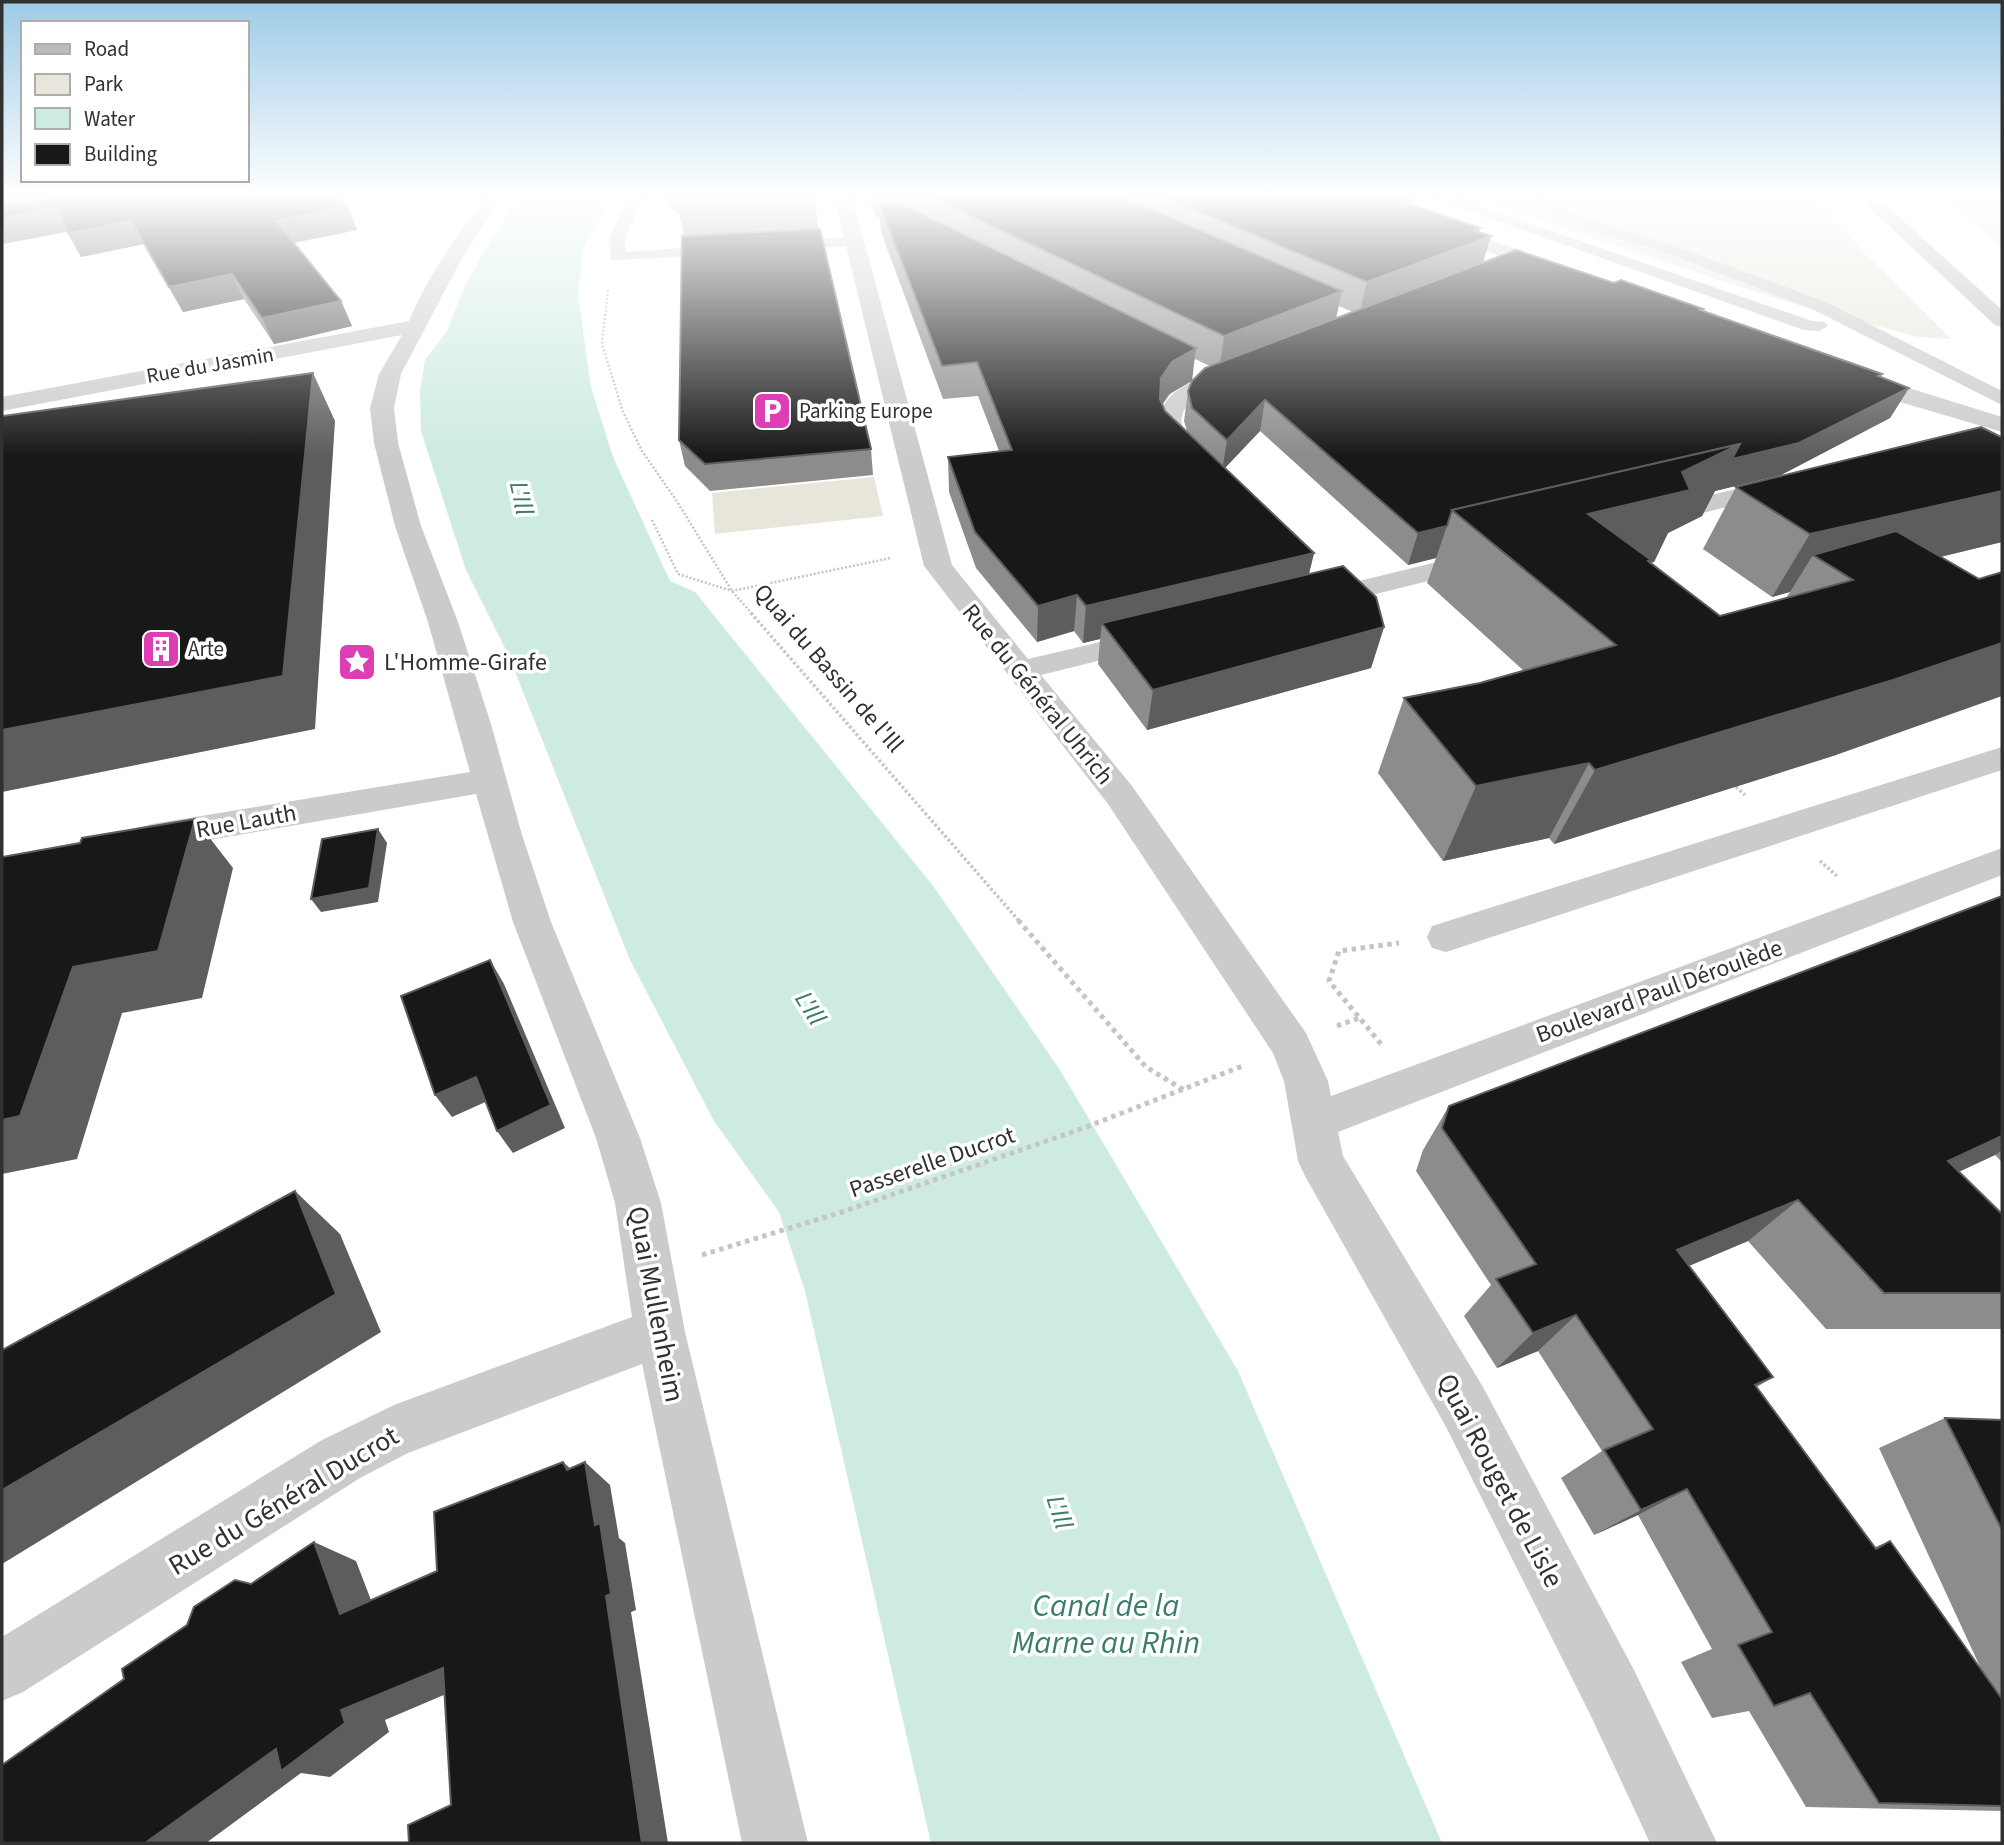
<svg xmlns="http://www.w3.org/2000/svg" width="2004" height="1845" viewBox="0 0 2004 1845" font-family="'Source Sans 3',sans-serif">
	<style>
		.green { fill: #e8e5da }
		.water { fill: #cdebe3 }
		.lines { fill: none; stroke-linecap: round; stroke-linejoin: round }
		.path-far2 { stroke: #c5c5c5; stroke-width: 2.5; stroke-dasharray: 2 2; stroke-linecap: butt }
		.path-far1 { stroke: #c5c5c5; stroke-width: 3.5; stroke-dasharray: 2.5 2.5; stroke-linecap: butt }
		.path { stroke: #c5c5c5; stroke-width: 5; stroke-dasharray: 4.5 4.5; stroke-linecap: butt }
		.service { fill: #cbcbcb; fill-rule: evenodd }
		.minor { fill: #cbcbcb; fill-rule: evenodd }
		.secondary { fill: #bbb; fill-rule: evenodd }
		.wall { fill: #8c8c8c; fill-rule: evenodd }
		.shaded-wall { fill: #5d5d5d }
		.building { fill: #181818; stroke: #5d5d5d; stroke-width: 2 }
		.labels { text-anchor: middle; stroke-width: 7; stroke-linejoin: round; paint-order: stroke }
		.far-street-label { font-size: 21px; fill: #313131; stroke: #fff }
		.far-poi-label { font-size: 21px; fill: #313131; stroke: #fff; text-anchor: start }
		.poi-label { font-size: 24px; fill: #313131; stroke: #fff; text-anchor: start }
		.street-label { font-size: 24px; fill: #313131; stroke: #fff }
		.water-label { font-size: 26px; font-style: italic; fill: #3b7d6a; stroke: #fff }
		.near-street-label { font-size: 28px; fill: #313131; stroke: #fff }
		.near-water-label { font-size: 32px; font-style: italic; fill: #3b7d6a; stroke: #fff }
	</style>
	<rect width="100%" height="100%" fill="#fff"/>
	<!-- green -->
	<g class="green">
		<path d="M 1470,197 L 1809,197 L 1951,339 L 1918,337 L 1784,301 Z"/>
		<path d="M 1941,197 L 2002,197 L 2002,248 Z"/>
		<path d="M 874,477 L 883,516 L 715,534 L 712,493 Z"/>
	</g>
	<!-- water -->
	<path class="water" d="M 517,197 L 613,197 L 584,246 L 578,295 L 591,387 L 613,457 L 670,581 L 695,592 L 934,887 L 1060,1070 L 1238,1371 L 1442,1843 L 931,1843 L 805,1291 L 779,1212 L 714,1121 L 630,960 L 508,654 L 466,570 L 421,431 L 420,390 L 425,360 L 447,331 L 466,283 Z"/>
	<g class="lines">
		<!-- path-far2 -->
		<g class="path-far2">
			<path d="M 1816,197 L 1833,214"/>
			<path d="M 608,290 L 602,344 L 623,412 L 642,451 L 678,503 L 732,591 L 753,615"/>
			<path d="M 652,520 L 678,574 L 732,591 L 891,558"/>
		</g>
		<!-- path-far1 -->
		<g class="path-far1">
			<path d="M 751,613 L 1020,922"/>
			<path d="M 1736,787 L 1745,795"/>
			<path d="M 1820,861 L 1837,876"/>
		</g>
		<!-- path -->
		<g class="path">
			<path d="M 1018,920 L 1146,1067 L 1187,1092"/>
			<path d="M 1337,1026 L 1359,1018"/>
			<path d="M 1381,1044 L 1329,981 L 1339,951 L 1399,943"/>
			<path d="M 702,1255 L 842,1212 L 1081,1129 L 1245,1065"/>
		</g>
		<!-- service -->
		<g class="service">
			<path d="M 630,197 L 645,197 L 625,237 L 625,252 L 726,245 L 734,250 L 726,255 L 611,260 L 609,237 Z"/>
			<path d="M 1430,197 L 1453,197 L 1812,321 L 1825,322 L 1828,326 L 1819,331 L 1804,330 Z"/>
			<path d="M 1510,197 L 1532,197 L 1587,219 L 1689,251 L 1826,302 L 2002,391 L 2002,405 L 1814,310 L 1677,257 L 1575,225 Z"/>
			<path d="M 854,237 L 860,239 L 862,242 L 860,245 L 780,251 L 772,246 L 780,241 Z"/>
		</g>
		<!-- minor -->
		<g class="minor">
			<path d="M 485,197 L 502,197 L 462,258 L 401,374 L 394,408 L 398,443 L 421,526 L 458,622 L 491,724 L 522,835 L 551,922 L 640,1138 L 661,1203 L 685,1332 L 808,1843 L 742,1843 L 642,1364 L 408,1453 L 360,1478 L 23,1692 L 2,1701 L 2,1637 L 322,1440 L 394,1405 L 632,1317 L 615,1203 L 596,1138 L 513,922 L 476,794 L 152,850 L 139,846 L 134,837 L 139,828 L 152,824 L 470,772 L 428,622 L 395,526 L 374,443 L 370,408 L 379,374 L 402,335 L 2,411 L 2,397 L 409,321 C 427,276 457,237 485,197 Z"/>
			<path d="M 834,197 L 852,197 L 952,565 L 1028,659 L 1151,630 L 1162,633 L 1166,639 L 1162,645 L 1041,675 L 1132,786 L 1306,1033 L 1328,1081 L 1331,1096 L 2002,848 L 2002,875 L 1338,1132 L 1343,1156 L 1483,1387 L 1634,1670 L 1717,1843 L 1650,1843 L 1590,1714 L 1445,1425 L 1305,1176 L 1298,1161 L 1284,1081 L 1273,1053 L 1108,804 L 924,566 Z"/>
			<path d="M 1345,197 L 1371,197 L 1564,266 L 1567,270 L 1564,274 L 1550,274 L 1347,201 Z"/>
			<path d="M 1237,369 L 1245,371 L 1248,376 L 1245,381 C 1224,386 1177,396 1182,425 C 1184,438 1196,448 1203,458 L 1200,463 C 1168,471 1149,422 1168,399 C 1184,380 1214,375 1237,369 Z"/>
			<path d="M 1854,371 L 2002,417 L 2002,432 L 1893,400 L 1846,383 L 1843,378 L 1846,373 Z"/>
			<path d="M 1781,478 L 1790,481 L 1794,486 L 1790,491 L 1659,524 L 1650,522 L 1646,516 L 1650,510 Z"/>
			<path d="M 1482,551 L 1492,553 L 1496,559 L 1492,565 L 1316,609 L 1306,606 L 1301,600 L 1306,594 Z"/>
			<path d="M 2002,747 L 2002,770 L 1446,952 L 1432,948 L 1427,937 L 1432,926 Z"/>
		</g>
		<!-- secondary -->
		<path class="secondary" d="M 1858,197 L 1877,197 L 2002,310 L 2002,327 L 1995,325 Z"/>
	</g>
	<!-- wall -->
	<g class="wall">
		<path d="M 2,197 L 348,206 L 357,230 L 294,243 L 341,301 L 352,326 L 274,344 L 244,299 L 183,312 L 144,244 L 81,257 L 67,232 L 2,244 Z"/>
		<path d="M 659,197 L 815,197 L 818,229 L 871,449 L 873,475 L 710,491 L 685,466 L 679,440 L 684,236 L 680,216 Z"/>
		<path d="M 868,197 L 1413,197 L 1412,205 L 1491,236 L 1483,263 L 1614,283 L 1702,311 L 1882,374 L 1880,377 L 1909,388 L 1890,418 L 1781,475 L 1715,491 L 1702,516 L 1668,533 L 1654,562 L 1650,563 L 1720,616 L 1786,598 L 1790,592 L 1772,597 L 1703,549 L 1736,487 L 2002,437 L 2002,542 L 1941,557 L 1836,755 L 1554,844 L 1549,838 L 1443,861 L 1378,773 L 1404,698 L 1480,683 L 1524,671 L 1427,583 L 1436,558 L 1408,565 L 1260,431 L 1225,468 L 1314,553 L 1309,574 L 1384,627 L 1371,668 L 1147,730 L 1098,664 L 1100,639 L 1083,643 L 1074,631 L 1037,642 L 976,568 L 949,492 L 948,457 L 999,451 L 978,396 L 943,399 L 881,232 L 880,217 L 876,217 ZM 1339,306 L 1353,312 L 1336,319 ZM 1195,359 L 1210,366 L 1188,391 L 1184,421 L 1187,431 L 1165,411 L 1163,404 Z"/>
		<path d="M 2002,896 L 2002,1162 L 1995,1155 L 1959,1172 L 2002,1214 L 2002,1329 L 1826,1329 L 1748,1241 L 1689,1266 L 1773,1377 L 1757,1387 L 1875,1547 L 1890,1541 L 1982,1671 L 1879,1448 L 1945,1418 L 2002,1420 L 2002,1811 L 1806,1807 L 1749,1711 L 1712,1718 L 1681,1662 L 1712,1649 L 1638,1515 L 1594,1535 L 1561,1478 L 1602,1451 L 1538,1351 L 1497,1368 L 1464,1316 L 1491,1285 L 1416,1171 L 1423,1150 L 1449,1106 Z"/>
	</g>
	<!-- shaded-wall -->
	<g class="shaded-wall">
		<path d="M 2,197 L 112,197 L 2,217 Z"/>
		<path d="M 1413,199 L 1406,230 L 1404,202 Z"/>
		<path d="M 348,206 L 357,230 L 286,244 L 276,221 Z"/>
		<path d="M 57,208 L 70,231 L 2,244 L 2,218 Z"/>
		<path d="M 131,221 L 144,244 L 81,257 L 68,233 Z"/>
		<path d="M 1480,228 L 1476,242 L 1491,236 L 1481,268 L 1359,315 L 1367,282 L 1473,230 Z"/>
		<path d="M 232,274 L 244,299 L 183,312 L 169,287 Z"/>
		<path d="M 1342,291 L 1334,325 L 1219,371 L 1224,336 Z"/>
		<path d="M 341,301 L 352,326 L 298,339 L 274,344 L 262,318 Z"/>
		<path d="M 1196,348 L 1192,381 L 1168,395 L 1157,412 L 1161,378 L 1172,362 Z"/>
		<path d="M 313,373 L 335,421 L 315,729 L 2,792 L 2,730 Z"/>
		<path d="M 1909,388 L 1890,418 L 1781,475 L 1715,491 L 1702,516 L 1668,533 L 1654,562 L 1649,563 L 1494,544 L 1740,444 Z"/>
		<path d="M 1265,400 L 1260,431 L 1222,471 L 1227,440 Z"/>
		<path d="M 2002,491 L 2002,542 L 1850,578 L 1813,555 L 1790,592 L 1772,597 L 1810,534 Z"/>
		<path d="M 1447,526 L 1436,558 L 1408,565 L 1418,533 Z"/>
		<path d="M 1314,553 L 1305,590 L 1102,623 L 1100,639 L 1083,643 L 1086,606 Z"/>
		<path d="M 1077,595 L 1074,631 L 1037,642 L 1038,606 Z"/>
		<path d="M 1384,627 L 1371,668 L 1147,730 L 1153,690 Z"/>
		<path d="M 2002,643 L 2002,696 L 1836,755 L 1554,844 L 1595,770 Z"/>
		<path d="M 1589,763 L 1549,838 L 1443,861 L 1476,786 Z"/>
		<path d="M 195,819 L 233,868 L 202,998 L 122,1013 L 77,1159 L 2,1174 L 2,1120 L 73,967 Z"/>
		<path d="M 378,829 L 387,843 L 378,902 L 321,912 L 311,899 Z"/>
		<path d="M 490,960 L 504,984 L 565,1128 L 513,1153 L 497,1131 Z"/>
		<path d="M 476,1077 L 492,1099 L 452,1117 L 435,1095 Z"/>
		<path d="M 2002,1136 L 2002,1150 L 1995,1155 L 1890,1203 L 1948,1161 Z"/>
		<path d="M 295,1191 L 340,1234 L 381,1332 L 2,1564 L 2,1490 Z"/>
		<path d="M 1798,1200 L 1748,1241 L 1634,1289 L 1677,1250 Z"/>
		<path d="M 1576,1315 L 1538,1351 L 1497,1368 L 1533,1333 Z"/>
		<path d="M 563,1462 L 589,1485 L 585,1462 L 610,1485 L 619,1538 L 625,1543 L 636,1610 L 631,1612 L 668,1843 L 642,1843 L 567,1470 Z"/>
		<path d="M 1687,1489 L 1638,1515 L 1594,1535 L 1641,1510 Z"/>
		<path d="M 314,1542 L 356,1561 L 382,1629 L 340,1614 Z"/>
		<path d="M 443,1668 L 479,1680 L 385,1720 L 389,1732 L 330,1777 L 301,1773 L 206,1843 L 145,1843 L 276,1749 L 341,1710 Z"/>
	</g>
	<!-- building -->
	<g class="building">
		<path d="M 55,197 L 340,197 L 348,206 L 276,221 L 341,301 L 262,318 L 232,274 L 169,287 L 131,221 L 68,233 L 57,208 L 2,218 L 2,206 Z"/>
		<path d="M 931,197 L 1123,197 L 1342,291 L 1224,336 Z"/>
		<path d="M 1163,197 L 1413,197 L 1413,199 L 1404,202 L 1480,228 L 1473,230 L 1491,236 L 1367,282 Z"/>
		<path d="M 879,203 L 902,204 L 1196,348 L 1172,362 L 1161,378 L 1160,399 L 1165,411 L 1314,553 L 1086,606 L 1077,595 L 1038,606 L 975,532 L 948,457 L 1012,450 L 977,362 L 942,366 Z"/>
		<path d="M 820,229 L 871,449 L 705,464 L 679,440 L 682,236 Z"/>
		<path d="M 1516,250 L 1614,283 L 1621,280 L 1703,309 L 1700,310 L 1882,374 L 1878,376 L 1909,388 L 1799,443 L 1732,459 L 1740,444 L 1452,510 L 1447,526 L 1418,533 L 1265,400 L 1227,440 L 1192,408 L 1188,391 L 1192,381 L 1205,368 Z"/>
		<path d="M 313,373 L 283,676 L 2,730 L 2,416 Z"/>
		<path d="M 1981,427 L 2001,437 L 2002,437 L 2002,491 L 1810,534 L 1736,487 Z"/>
		<path d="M 1740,444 L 1682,472 L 1690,490 L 1588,514 L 1651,560 L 1648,561 L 1720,616 L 1853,580 L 1813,555 L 1896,531 L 1979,579 L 2002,572 L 2002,643 L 1893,680 L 1595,770 L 1589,763 L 1476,786 L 1404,698 L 1480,683 L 1616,645 L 1452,510 Z"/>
		<path d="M 1343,566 L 1376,597 L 1384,627 L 1153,690 L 1102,623 Z"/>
		<path d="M 195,819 L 158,951 L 73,967 L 20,1116 L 2,1120 L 2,857 L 80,843 L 82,838 Z"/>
		<path d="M 378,829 L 369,888 L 311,899 L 322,839 Z"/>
		<path d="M 2002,896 L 2002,1136 L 1948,1161 L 2002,1214 L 2002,1293 L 1884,1293 L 1798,1200 L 1677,1250 L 1773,1377 L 1755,1385 L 1876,1549 L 1890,1541 L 2002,1699 L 2002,1806 L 1879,1803 L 1810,1693 L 1774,1706 L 1738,1645 L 1772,1632 L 1687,1489 L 1641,1510 L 1604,1450 L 1653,1429 L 1576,1315 L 1533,1333 L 1496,1279 L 1536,1264 L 1442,1128 L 1449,1106 Z"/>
		<path d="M 490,960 L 551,1105 L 497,1131 L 476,1077 L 435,1095 L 401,996 Z"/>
		<path d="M 295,1191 L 336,1294 L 2,1490 L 2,1350 Z"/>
		<path d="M 1945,1418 L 2002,1420 L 2002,1530 Z"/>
		<path d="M 563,1462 L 567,1470 L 585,1462 L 595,1525 L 600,1523 L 611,1594 L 606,1596 L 642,1843 L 409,1843 L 408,1825 L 451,1805 L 443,1668 L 341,1710 L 345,1723 L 281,1771 L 276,1749 L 145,1843 L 2,1843 L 2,1765 L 124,1679 L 122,1669 L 187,1625 L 194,1607 L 235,1580 L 251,1584 L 314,1542 L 340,1614 L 437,1571 L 434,1512 Z"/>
	</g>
	<!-- sky -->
	<linearGradient id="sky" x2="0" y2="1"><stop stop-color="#9dcae6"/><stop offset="0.43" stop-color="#fff"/><stop offset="1" stop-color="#fff" stop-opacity="0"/></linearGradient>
	<rect width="2004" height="456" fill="url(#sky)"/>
	<!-- icons -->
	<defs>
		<symbol id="parking-square" viewBox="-11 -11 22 22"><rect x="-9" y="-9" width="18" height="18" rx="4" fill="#dd3eb4" stroke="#fff"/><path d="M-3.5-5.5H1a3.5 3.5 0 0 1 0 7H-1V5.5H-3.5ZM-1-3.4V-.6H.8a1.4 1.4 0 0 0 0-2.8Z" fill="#fff"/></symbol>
		<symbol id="building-square" viewBox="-11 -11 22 22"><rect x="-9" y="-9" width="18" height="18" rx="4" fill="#dd3eb4" stroke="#fff"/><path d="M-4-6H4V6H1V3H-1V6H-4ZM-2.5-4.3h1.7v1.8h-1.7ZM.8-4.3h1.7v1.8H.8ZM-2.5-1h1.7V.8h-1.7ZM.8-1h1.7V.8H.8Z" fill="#fff"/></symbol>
		<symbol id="sight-square" viewBox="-11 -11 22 22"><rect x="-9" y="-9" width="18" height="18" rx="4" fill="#dd3eb4" stroke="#fff"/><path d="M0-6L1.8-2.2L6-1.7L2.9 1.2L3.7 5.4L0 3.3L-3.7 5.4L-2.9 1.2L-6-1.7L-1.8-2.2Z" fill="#fff"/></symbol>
	</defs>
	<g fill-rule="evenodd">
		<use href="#parking-square" x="750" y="389" width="44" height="44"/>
		<use href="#building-square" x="139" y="627" width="44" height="44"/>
		<use href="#sight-square" x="335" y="640" width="44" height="44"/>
	</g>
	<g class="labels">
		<!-- far-street labels -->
		<g class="far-street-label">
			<text transform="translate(210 365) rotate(-10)" y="7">Rue du Jasmin</text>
		</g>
		<!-- far-poi labels -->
		<g class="far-poi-label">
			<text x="799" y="418">Parking Europe</text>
			<text x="188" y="656">Arte</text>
		</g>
		<!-- poi labels -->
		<g class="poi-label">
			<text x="384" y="670">L'Homme-Girafe</text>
		</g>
		<!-- street labels -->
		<g class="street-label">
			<text transform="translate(829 668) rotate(49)" y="8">Quai du Bassin de l'Ill</text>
			<text transform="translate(1038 694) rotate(51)" y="8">Rue du Général Uhrich</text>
			<text transform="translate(246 821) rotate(-10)" y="8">Rue Lauth</text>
			<text transform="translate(1659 991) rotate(-20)" y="8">Boulevard Paul Déroulède</text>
			<text transform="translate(932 1162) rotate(-19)" y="8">Passerelle Ducrot</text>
		</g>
		<!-- water labels -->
		<g class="water-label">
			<text transform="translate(522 498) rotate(78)" y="9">L'Ill</text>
			<text transform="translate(811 1008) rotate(58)" y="9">L'Ill</text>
			<text transform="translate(1060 1512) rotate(72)" y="9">L'Ill</text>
		</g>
		<!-- near-street labels -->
		<g class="near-street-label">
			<text transform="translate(657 1304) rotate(79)" y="10">Quai Mullenheim</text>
			<text transform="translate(1501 1480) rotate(62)" y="10">Quai Rouget de Lisle</text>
			<text transform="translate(283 1500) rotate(-31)" y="10">Rue du Général Ducrot</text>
		</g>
		<!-- near-water labels -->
		<g class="near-water-label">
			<text x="1106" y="1616">Canal de la<tspan x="1106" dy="37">Marne au Rhin</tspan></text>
		</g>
	</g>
	<!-- border -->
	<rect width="2004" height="1845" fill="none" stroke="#313131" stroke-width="7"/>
	<!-- legend -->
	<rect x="21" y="21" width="228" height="161" fill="#ffffff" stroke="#adadad" stroke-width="2"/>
	<rect x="35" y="44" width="35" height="10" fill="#bbbbbb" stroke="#adadad" stroke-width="2"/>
	<text x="84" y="56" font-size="21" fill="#313131">Road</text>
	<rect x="35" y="74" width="35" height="21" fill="#e8e5da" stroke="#adadad" stroke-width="2"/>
	<text x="84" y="91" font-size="21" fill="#313131">Park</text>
	<rect x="35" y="108" width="35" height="21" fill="#cdebe3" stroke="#adadad" stroke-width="2"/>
	<text x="84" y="126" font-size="21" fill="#313131">Water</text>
	<rect x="35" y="144" width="35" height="21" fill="#181818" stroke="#adadad" stroke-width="2"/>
	<text x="84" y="161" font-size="21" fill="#313131">Building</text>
</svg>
